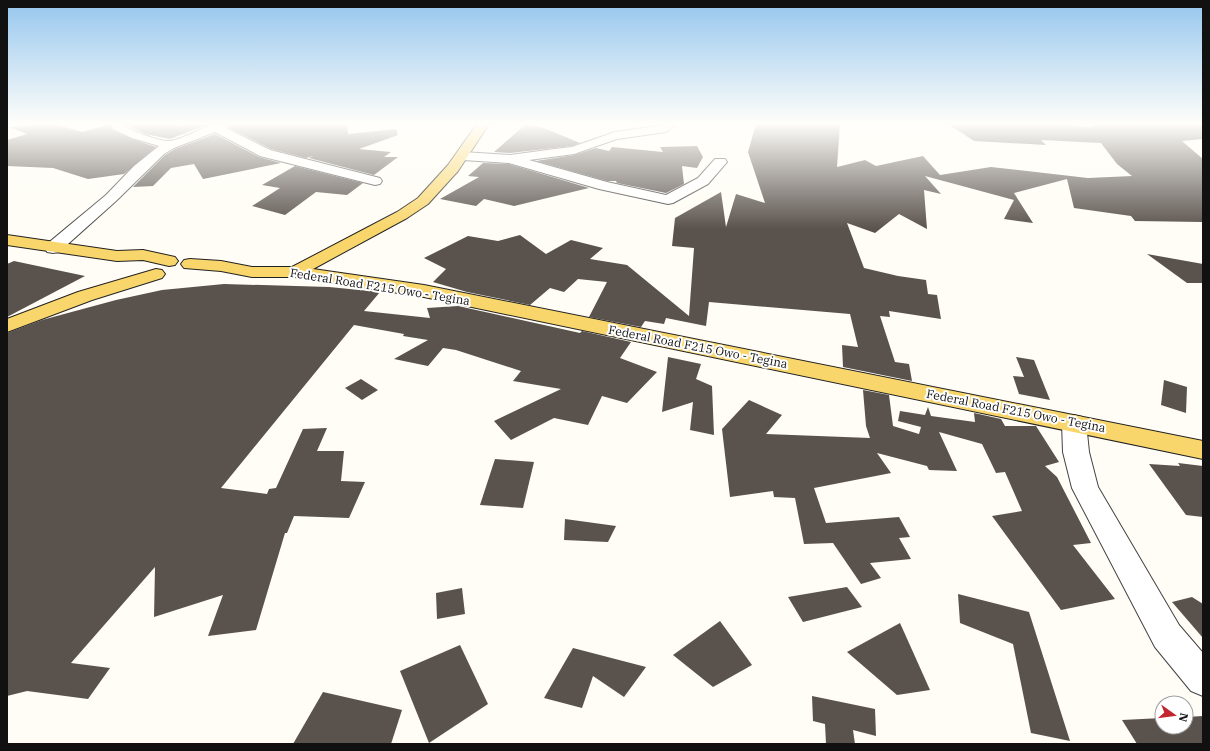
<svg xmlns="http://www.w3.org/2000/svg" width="1210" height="751" viewBox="0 0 1210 751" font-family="'IBM Plex Serif',serif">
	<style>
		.building { fill: #5a524d }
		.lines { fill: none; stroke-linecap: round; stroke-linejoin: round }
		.minor-casing { stroke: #444; stroke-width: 2 }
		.major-casing { stroke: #222; stroke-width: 2 }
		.minor { fill: #fff; fill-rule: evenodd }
		.major { fill: #f9d66b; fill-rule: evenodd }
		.labels { text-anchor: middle; stroke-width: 4; stroke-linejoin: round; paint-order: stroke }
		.street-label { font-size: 12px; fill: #111; stroke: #fff }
	</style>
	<rect width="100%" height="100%" fill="#fffdf5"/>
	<!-- building -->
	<g class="building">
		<path d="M 54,124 L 82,132 L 110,124 L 112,130 L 132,139 L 156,147 L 124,174 L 88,179 L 53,168 L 7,166 L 7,140 L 27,134 L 9,127 Z"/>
		<path d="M 125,124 L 179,124 L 177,126 L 209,124 L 170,139 L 145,134 Z"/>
		<path d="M 233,124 L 347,124 L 348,134 L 396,129 L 398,135 L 359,149 L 391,152 L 384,157 L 398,157 L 374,175 L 309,158 L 313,156 L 306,158 L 271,149 L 229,128 Z"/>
		<path d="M 526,124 L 544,128 L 580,143 L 572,146 L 510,153 L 494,152 Z"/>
		<path d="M 756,124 L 840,124 L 837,167 L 865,160 L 876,166 L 923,156 L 940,175 L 991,167 L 1088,178 L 1132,176 L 1117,164 L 1101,143 L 1041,140 L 1046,145 L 974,141 L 948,124 L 1055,124 L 1091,127 L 1092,124 L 1203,125 L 1203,139 L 1182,141 L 1203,159 L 1203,222 L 1135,221 L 1131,216 L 1074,208 L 1067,179 L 1014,193 L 1033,223 L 1004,219 L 1014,200 L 925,176 L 941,194 L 924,190 L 927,229 L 899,214 L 875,233 L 847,223 L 864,268 L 898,276 L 926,280 L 928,294 L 937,295 L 941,319 L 889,311 L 890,317 L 880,316 L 895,362 L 909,364 L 912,381 L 843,367 L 842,345 L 858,347 L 850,314 L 709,302 L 706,326 L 666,318 L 664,324 L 645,321 L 641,327 L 589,317 L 607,282 L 578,279 L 564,292 L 550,288 L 530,305 L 467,292 L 433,282 L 446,269 L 424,258 L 468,236 L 498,241 L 520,235 L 546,254 L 571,240 L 603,248 L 590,259 L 627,265 L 689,316 L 694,248 L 672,246 L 675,218 L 721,192 L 726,227 L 736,194 L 765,203 L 748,152 Z"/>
		<path d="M 215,134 L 259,157 L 281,163 L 203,179 L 194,164 L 171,168 L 153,186 L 133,187 L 165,155 L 175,149 Z"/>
		<path d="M 697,146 L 703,157 L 697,168 L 682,166 L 684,184 L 666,193 L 617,183 L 616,181 L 607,181 L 536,161 L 574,155 L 596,148 L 609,151 L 612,147 L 663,152 L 660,147 Z"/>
		<path d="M 483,163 L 509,164 L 589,188 L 514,206 L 484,199 L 476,206 L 440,199 L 479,177 L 468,176 Z"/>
		<path d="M 295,166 L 363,183 L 347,195 L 316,192 L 285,215 L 252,206 L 280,188 L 262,185 Z"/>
		<path d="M 1147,254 L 1203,264 L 1203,283 L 1187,283 Z"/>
		<path d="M 14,261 L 85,276 L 7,317 L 7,264 Z"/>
		<path d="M 224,284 L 329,287 L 380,292 L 364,311 L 430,318 L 427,308 L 458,306 L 580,333 L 582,331 L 631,342 L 620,358 L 657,372 L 627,403 L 602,396 L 588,425 L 554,418 L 511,440 L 494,421 L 561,389 L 513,381 L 521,371 L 456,350 L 443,348 L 428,366 L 394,359 L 428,340 L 403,336 L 404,334 L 354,325 L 221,488 L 267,494 L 269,489 L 276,488 L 303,429 L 327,428 L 317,451 L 344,451 L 341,481 L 365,482 L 349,518 L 294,516 L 287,533 L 285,533 L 256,630 L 208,636 L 223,595 L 154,617 L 155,567 L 71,663 L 110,668 L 88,699 L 27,691 L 7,696 L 7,333 L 42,320 L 116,300 L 162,290 Z"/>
		<path d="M 668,357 L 701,364 L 696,379 L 712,386 L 714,435 L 690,430 L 693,402 L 662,412 Z"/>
		<path d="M 1016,357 L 1034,360 L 1050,400 L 1019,394 L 1013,376 L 1024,377 Z"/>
		<path d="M 361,379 L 378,390 L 362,400 L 345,388 Z"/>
		<path d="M 1164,380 L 1187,387 L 1186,413 L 1161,405 Z"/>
		<path d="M 863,390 L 889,395 L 893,426 L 919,434 L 921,427 L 898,421 L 900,411 L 925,415 L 928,407 L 931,416 L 975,422 L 974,413 L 1001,419 L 1005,426 L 1036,426 L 1059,462 L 1045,466 L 1057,477 L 1091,543 L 1073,545 L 1115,599 L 1061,610 L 992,516 L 1022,511 L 1005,472 L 996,473 L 982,444 L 939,432 L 957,471 L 929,470 L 927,466 L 877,453 L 891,473 L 814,488 L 826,523 L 899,517 L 910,537 L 899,538 L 911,559 L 870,563 L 881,578 L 861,584 L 833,543 L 804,544 L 795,498 L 774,497 L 773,491 L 730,497 L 722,429 L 749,400 L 782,415 L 766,434 L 870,438 L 866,426 Z"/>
		<path d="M 495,459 L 534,462 L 523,508 L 480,505 Z"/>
		<path d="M 1178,463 L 1203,466 L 1203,517 L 1186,515 L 1149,464 L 1180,466 Z"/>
		<path d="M 565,519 L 616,526 L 608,542 L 564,540 Z"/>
		<path d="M 847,587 L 862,607 L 803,622 L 788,597 Z"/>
		<path d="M 462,588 L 465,614 L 437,619 L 436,593 Z"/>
		<path d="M 958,594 L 1029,612 L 1070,741 L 1031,733 L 1013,644 L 960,623 Z"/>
		<path d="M 1192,597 L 1203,604 L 1203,638 L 1172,602 Z"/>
		<path d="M 720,621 L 752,665 L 713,687 L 673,655 Z"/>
		<path d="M 900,623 L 930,690 L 897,695 L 847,652 Z"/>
		<path d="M 460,645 L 488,704 L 429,743 L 400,671 Z"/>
		<path d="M 573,648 L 646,667 L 624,697 L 593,676 L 582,708 L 544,698 Z"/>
		<path d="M 323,692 L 402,710 L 391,744 L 293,744 Z"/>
		<path d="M 812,696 L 875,709 L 876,736 L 853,730 L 855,744 L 826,744 L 825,724 L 813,721 Z"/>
		<path d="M 1203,716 L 1203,744 L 1137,744 L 1122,720 L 1162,718 L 1162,727 L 1186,727 L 1186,717 Z"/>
	</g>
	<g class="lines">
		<defs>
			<g id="minor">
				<path d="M 111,124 L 123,124 C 127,130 161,142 170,141 C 179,140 199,130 208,126 L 210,125 L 232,124 L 226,128 L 270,150 L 380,178 L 382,181 L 380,184 L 375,185 L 260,156 L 215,132 L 174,148 L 164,154 L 116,201 L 59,252 L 53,253 L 47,252 L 45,248 L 47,244 L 106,195 L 134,166 L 159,146 L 132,138 L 113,129 Z"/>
				<path d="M 661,124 L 675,124 L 666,132 L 617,139 L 574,154 L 529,160 L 607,182 L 666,195 L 698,178 L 715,159 L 725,159 L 727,162 L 708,184 L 673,203 L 668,204 L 599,189 L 509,163 L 463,160 L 458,159 L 457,156 L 458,153 L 463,152 L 510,155 L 555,149 L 572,147 L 615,132 L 659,126 Z"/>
				<path d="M 1074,415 L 1082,417 L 1086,423 L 1089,452 L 1098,487 L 1179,625 L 1203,653 L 1203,696 L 1191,691 L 1155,647 L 1072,488 L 1063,452 L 1062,423 L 1066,417 Z"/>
			</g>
			<g id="major">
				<path d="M 477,124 L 489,124 L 458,171 L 428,204 L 407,218 L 313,269 L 424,285 L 1203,441 L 1203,459 L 424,297 L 295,277 L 252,277 L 221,271 L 184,268 L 181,264 L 184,260 L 190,259 L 221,261 L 252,267 L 292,267 L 397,212 L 418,198 L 448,165 Z"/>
				<path d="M 7,235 L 117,251 L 143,250 L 175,257 L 178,261 L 175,265 L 169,266 L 143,260 L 117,261 L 7,245 Z"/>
				<path d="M 156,269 L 162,270 L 165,274 L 162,278 L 92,300 L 7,332 L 7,319 L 78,292 Z"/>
			</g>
		</defs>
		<!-- minor casing -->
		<use href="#minor" class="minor-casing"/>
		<!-- major casing -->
		<use href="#major" class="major-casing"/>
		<!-- minor -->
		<use href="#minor" class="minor"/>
		<!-- major -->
		<use href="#major" class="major"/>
	</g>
	<!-- sky -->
	<linearGradient id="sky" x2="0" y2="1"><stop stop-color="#95c6ee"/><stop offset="0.54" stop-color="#fffefa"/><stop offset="1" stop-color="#fffefa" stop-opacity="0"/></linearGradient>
	<rect width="1210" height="229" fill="url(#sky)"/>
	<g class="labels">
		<!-- street labels -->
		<g class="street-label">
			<text transform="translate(380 287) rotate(9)" y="4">Federal Road F215 Owo - Tegina</text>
			<text transform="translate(698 347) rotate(11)" y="4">Federal Road F215 Owo - Tegina</text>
			<text transform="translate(1016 411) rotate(11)" y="4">Federal Road F215 Owo - Tegina</text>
		</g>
	</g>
	<!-- border -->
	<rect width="1210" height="751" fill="none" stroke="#111111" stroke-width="16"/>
	<!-- north arrow -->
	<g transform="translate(1174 715) rotate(104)"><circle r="19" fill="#ffffff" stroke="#a0a0a0"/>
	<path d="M0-3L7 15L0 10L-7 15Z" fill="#c4262e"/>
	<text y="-6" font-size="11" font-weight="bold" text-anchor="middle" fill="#111111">N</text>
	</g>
</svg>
